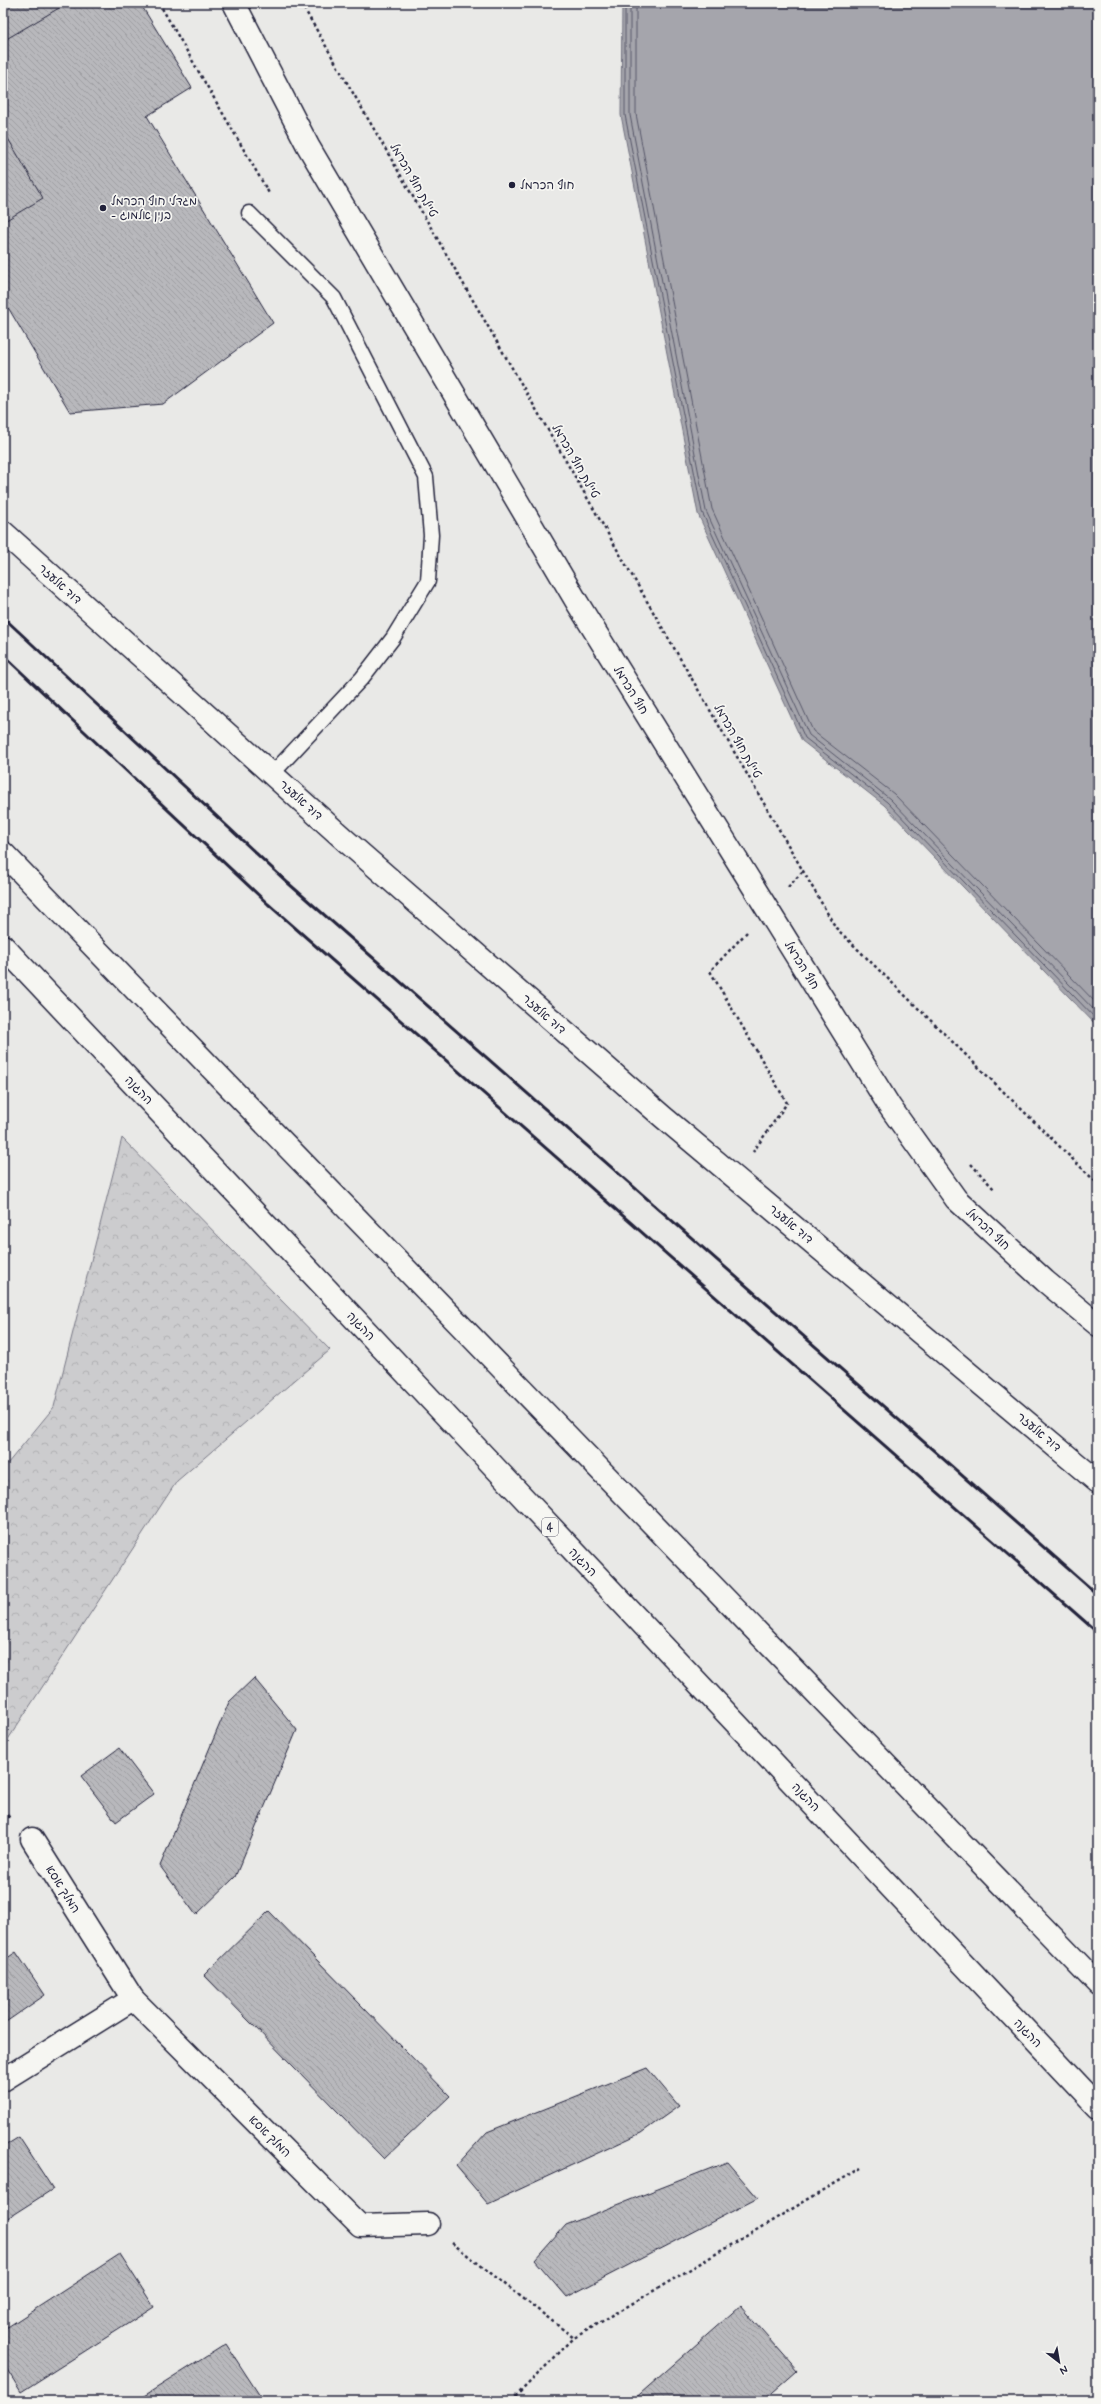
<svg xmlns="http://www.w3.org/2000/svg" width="1101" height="2404" viewBox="0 0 1101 2404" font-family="Mynerve,'Playpen Sans Hebrew',sans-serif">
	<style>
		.park { fill: url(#park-crowns); stroke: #777784 }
		.water { fill: #a5a5ac; stroke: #71717f }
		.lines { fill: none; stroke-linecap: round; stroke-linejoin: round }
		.shore { stroke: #565668; stroke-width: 1 }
		.building { fill: url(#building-back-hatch); stroke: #22223b }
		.service-casing { stroke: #22223b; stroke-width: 17 }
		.minor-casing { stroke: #22223b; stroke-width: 25 }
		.trunk-casing { stroke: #22223b; stroke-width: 25 }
		.path { stroke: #22223b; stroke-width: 2.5; stroke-dasharray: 3 3; stroke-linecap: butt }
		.service { stroke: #f6f6f2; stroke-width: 14 }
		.minor { stroke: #f6f6f2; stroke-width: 22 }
		.trunk { stroke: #f6f6f2; stroke-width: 22 }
		.rail { stroke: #22223b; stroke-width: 3 }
		.poi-dot { fill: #22223b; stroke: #f6f6f2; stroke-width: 1.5 }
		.labels { text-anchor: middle; stroke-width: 3.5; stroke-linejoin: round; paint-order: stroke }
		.shield { fill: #f6f6f2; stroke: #626272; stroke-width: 1 }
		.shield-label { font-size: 11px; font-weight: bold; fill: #22223b }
		.street-label { font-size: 12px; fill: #22223b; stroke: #f6f6f2 }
		.poi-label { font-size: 12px; fill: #22223b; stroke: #f6f6f2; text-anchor: start }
	</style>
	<defs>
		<pattern id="park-crowns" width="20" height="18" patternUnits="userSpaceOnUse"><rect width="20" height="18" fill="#ccccce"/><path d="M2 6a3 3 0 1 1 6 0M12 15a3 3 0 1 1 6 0" fill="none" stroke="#afafb2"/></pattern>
		<pattern id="building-back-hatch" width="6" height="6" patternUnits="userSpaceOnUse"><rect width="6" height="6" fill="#b8b8bc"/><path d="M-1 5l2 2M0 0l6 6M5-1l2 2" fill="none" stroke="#9e9ea2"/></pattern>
	</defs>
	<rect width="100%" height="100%" fill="#e9e9e7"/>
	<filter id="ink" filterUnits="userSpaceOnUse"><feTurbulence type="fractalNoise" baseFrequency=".025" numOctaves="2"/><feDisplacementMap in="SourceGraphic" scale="8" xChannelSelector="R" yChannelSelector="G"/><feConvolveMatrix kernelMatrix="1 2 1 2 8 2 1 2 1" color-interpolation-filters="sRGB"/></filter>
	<g filter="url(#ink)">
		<!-- park -->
		<path class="park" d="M 122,1138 L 330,1350 L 177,1481 L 3,1747 L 3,1469 L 54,1407 Z"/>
		<!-- water -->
		<path class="water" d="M 622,3 L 1098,3 L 1098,1027 L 884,805 L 802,741 L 698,514 L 621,115 Z"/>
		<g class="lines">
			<!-- shore -->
			<g class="shore">
				<path d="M 625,3 L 625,115 L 702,512 L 805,738 L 887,802 L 1098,1021"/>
				<path d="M 630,3 L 630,115 L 706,511 L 809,735 L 890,799 L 1098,1014"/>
				<path d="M 636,3 L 636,114 L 712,509 L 813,731 L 894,794 L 1098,1005"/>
			</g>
		</g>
		<!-- building -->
		<g class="building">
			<path d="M 3,3 L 140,3 L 192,88 L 147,116 L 273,323 L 163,404 L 70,412 L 3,299 Z"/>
			<path d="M 3,3 L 56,3 L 59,8 L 3,41 Z"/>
			<path d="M 3,130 L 43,198 L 3,222 Z"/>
			<path d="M 254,1678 L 297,1730 L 235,1877 L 196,1915 L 160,1866 L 229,1702 Z"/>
			<path d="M 119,1748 L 154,1794 L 116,1822 L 81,1776 Z"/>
			<path d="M 269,1911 L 450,2096 L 384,2159 L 204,1975 Z"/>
			<path d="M 16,1952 L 45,1995 L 3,2024 L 3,1961 Z"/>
			<path d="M 647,2068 L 679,2106 L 641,2133 L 488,2204 L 456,2166 L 487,2132 Z"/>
			<path d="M 19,2137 L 53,2189 L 3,2221 L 3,2147 Z"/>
			<path d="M 727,2162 L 758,2198 L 567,2297 L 535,2260 L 566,2225 Z"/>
			<path d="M 120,2254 L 154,2307 L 21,2392 L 3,2363 L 3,2330 Z"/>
			<path d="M 740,2306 L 797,2371 L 763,2401 L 632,2401 Z"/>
			<path d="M 226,2344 L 260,2396 L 252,2401 L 136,2401 Z"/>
		</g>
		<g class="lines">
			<defs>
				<path id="service" d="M 249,213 L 334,298 L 426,477 L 431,535 L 428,581 L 393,638 L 362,678 L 272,774"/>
				<g id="minor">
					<path d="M 234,3 L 308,146 L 578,604 L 890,1107 L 956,1199 L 1045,1281 L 1098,1325"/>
					<path d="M 3,532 L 345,840 L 663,1117 L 1098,1482"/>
					<path d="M 32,1839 L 133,1999"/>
					<path d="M 3,2080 L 133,1999 L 360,2226 L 428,2224"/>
				</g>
				<g id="trunk">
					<path d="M 3,853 L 1098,1984"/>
					<path d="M 3,946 L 1098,2107"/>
				</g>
			</defs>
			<!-- service casing -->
			<use href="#service" class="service-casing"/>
			<!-- minor casing -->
			<use href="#minor" class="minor-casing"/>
			<!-- trunk casing -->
			<use href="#trunk" class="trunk-casing"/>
			<!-- path -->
			<g class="path">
				<path d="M 159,3 L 270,195"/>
				<path d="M 301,3 L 836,928 L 1098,1184"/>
				<path d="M 788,887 L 803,871"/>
				<path d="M 747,932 L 710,971 L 787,1103 L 753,1152"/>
				<path d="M 971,1164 L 995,1190"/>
				<path d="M 3,1811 L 11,1819"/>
				<path d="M 452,2243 L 574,2338"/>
				<path d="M 511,2401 L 574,2338 L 861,2168"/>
			</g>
			<!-- service -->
			<use href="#service" class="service"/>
			<!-- minor -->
			<use href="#minor" class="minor"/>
			<!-- trunk -->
			<use href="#trunk" class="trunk"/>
			<!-- rail -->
			<g class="rail">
				<path d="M 3,617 L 288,883 L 1098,1595"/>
				<path d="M 3,655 L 268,904 L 1098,1633"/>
			</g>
		</g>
	</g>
	<!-- markers -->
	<g class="poi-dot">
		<circle cx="512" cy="185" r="4"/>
		<circle cx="103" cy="208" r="4"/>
	</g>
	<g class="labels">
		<!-- shield labels -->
		<rect class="shield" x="542" y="1518" width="16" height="18" rx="3"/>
		<g class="shield-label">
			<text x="550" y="1531">4</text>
		</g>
		<!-- street labels -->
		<g class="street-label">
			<text transform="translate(414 180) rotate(60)" y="4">טיילת חוף הכרמל</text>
			<text transform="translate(576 461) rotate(60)" y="4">טיילת חוף הכרמל</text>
			<text transform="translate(60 584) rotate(42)" y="4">דוד אלעזר</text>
			<text transform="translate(631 690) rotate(58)" y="4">חוף הכרמל</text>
			<text transform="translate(738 741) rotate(60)" y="4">טיילת חוף הכרמל</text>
			<text transform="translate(301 800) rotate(42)" y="4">דוד אלעזר</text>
			<text transform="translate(802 965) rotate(58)" y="4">חוף הכרמל</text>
			<text transform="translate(544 1014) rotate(41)" y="4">דוד אלעזר</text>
			<text transform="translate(139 1090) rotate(47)" y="4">ההגנה</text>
			<text transform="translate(791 1224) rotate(40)" y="4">דוד אלעזר</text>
			<text transform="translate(988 1229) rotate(43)" y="4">חוף הכרמל</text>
			<text transform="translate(361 1326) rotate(47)" y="4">ההגנה</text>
			<text transform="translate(1039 1432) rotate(40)" y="4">דוד אלעזר</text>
			<text transform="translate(583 1562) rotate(47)" y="4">ההגנה</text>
			<text transform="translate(806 1797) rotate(47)" y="4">ההגנה</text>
			<text transform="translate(63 1889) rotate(58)" y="4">המלך אסא</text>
			<text transform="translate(1028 2033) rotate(47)" y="4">ההגנה</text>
			<text transform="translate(270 2136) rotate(45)" y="4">המלך אסא</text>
		</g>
		<!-- poi labels -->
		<g class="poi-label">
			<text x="520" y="189">חוף הכרמל</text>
			<text x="111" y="205">מגדלי חוף הכרמל<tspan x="111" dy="14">- בנין אלמוג</tspan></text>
		</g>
	</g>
	<!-- margin -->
	<rect width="1101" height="2404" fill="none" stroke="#f6f6f2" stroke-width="16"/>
	<rect x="8" y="8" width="1085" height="2388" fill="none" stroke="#22223b" stroke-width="1.5" filter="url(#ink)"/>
	<!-- north arrow -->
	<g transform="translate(1059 2362) rotate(149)" stroke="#f6f6f2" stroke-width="3" paint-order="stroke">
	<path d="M0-3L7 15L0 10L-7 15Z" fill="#22223b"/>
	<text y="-6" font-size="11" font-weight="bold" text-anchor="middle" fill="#22223b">N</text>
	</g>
</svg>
